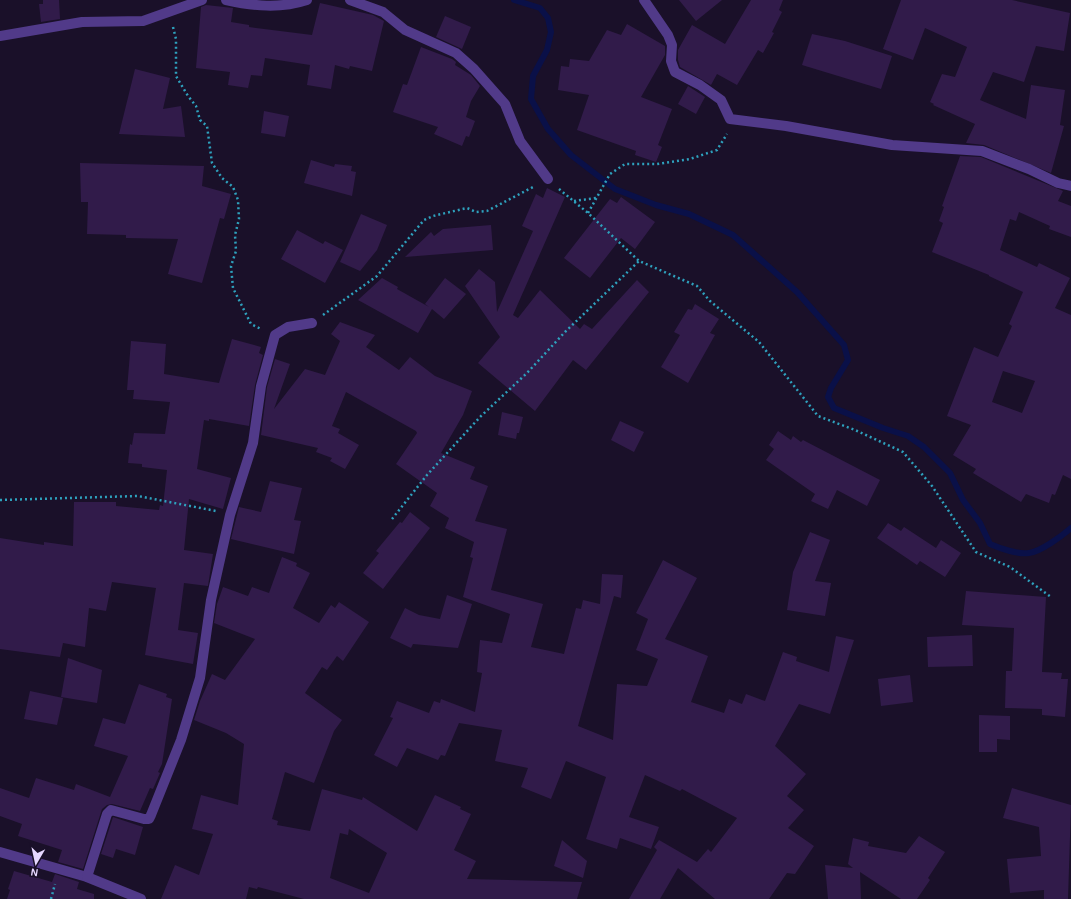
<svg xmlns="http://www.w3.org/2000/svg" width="1071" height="899" viewBox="0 0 1071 899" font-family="'Alegreya Sans',sans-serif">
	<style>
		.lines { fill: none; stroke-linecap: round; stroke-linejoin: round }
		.stream { stroke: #0a1048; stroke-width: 6 }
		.building { fill: #311b4a; fill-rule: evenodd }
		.path { stroke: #2ea1bd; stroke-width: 2.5; stroke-dasharray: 2 3; stroke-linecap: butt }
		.minor { stroke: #513a89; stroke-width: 10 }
	</style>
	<rect width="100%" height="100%" fill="#1a1029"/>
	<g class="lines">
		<!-- stream -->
		<path class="stream" d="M 514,0 L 540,8 L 548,18 L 551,32 L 547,50 L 533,76 L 531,99 L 548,129 L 571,155 L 615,189 L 656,205 L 689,214 L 733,235 L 797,292 L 844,345 L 848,360 L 831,388 L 828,397 L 834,408 L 883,428 L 908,436 L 924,447 L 950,473 L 963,500 L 980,523 L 990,544 C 999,548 1019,555 1029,553 C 1040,552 1062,536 1071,528"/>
	</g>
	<!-- building -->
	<g class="building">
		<path d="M 43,0 L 59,0 L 60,19 L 41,22 L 39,4 L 43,4 Z"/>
		<path d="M 679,0 L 722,0 L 696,21 Z"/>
		<path d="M 751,0 L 783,0 L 779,10 L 782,12 L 772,32 L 774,33 L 763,53 L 758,50 L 737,85 L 717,74 L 711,85 L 680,67 L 678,60 L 678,50 L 692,25 L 725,44 Z"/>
		<path d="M 901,0 L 1012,0 L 1070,13 L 1064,51 L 1036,46 L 1024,82 L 993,72 L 980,100 L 1026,119 L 1031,85 L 1065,90 L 1060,125 L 1064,126 L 1051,173 L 984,145 L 966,143 L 975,124 L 933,105 L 934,104 L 930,102 L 942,74 L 955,77 L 967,47 L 925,28 L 913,60 L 883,49 Z"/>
		<path d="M 320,3 L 373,15 L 384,21 L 372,71 L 350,66 L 349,69 L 335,65 L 331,89 L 307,85 L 310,65 L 265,58 L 262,76 L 251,75 L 248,88 L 228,85 L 230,72 L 196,68 L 201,7 L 206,5 L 233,8 L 231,22 L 249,25 L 249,27 L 312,35 Z"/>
		<path d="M 445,16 L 471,27 L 462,49 L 436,37 Z"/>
		<path d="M 627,24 L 665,46 L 665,55 L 641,97 L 672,109 L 658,145 L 662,147 L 656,162 L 635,155 L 636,151 L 577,130 L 589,95 L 558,90 L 561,66 L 569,67 L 570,59 L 589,61 L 607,30 L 621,35 Z"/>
		<path d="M 812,34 L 845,41 L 892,56 L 881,89 L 802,65 Z"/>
		<path d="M 421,47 L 452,59 L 456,62 L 455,65 L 471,75 L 480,86 L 471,101 L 466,117 L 475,121 L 469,137 L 466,136 L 462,146 L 434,134 L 438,127 L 393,112 L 403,84 L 407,85 Z"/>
		<path d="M 135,69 L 170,78 L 163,109 L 181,106 L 185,137 L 119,134 Z"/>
		<path d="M 688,86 L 705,97 L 696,114 L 678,104 Z"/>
		<path d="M 264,111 L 289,116 L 285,137 L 261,133 Z"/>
		<path d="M 960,156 L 981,157 L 1061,190 L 1063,191 L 1058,201 L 1071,206 L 1071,237 L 1049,229 L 1050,226 L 1019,212 L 1016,221 L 1010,219 L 1000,250 L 1037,267 L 1039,263 L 1070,278 L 1055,308 L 1071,315 L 1071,479 L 1063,475 L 1055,495 L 1052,494 L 1049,503 L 1026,494 L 1021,502 L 973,473 L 976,469 L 953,455 L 971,425 L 947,416 L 974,347 L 998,357 L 1012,326 L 1009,324 L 1023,292 L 989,276 L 989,275 L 932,252 L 943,223 L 939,221 L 944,207 L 942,206 ZM 1003,371 L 1035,381 L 1022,413 L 992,402 Z"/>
		<path d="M 311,160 L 334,167 L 335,164 L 352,166 L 351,171 L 356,172 L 352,196 L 304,183 Z"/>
		<path d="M 80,163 L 204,166 L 202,186 L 231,194 L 224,219 L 220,218 L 202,283 L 168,274 L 178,239 L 126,238 L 126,235 L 87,234 L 88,202 L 81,202 Z"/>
		<path d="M 547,188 L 565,197 L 513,315 L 518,318 L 540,290 L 580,329 L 584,324 L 592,329 L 637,280 L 649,292 L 586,370 L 573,360 L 535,411 L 478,363 L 500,337 L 465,286 L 479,269 L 495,282 L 497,312 L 533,231 L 522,226 L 536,194 L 543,198 Z"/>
		<path d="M 621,197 L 655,222 L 635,249 L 621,238 L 590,278 L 564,258 L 610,199 L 617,203 Z"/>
		<path d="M 361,214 L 387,225 L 377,250 L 360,271 L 340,262 Z"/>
		<path d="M 491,225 L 493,250 L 405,257 L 431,232 L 434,236 L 443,229 Z"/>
		<path d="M 297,230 L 323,244 L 325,241 L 343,250 L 325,283 L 281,259 Z"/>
		<path d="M 382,278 L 398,287 L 397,289 L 429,307 L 425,304 L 445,278 L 466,294 L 444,319 L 432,309 L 418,333 L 358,300 Z"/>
		<path d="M 695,304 L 719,319 L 710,333 L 715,335 L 688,383 L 661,367 L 680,335 L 674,332 L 688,309 L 692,310 Z"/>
		<path d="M 340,322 L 375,335 L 366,347 L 399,370 L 410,357 L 435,376 L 472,391 L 463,415 L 441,453 L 475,467 L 470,479 L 488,486 L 475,521 L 507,529 L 491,590 L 543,604 L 531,647 L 564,654 L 576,608 L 581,609 L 583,600 L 600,604 L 602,574 L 623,575 L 621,598 L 614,596 L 578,726 L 613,740 L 617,684 L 647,686 L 658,659 L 636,650 L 648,619 L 636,613 L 663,560 L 697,578 L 665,639 L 708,656 L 691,702 L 724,713 L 729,699 L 742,704 L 746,694 L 765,701 L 783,652 L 797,657 L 796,661 L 829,672 L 836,636 L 854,640 L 830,714 L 799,704 L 775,746 L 806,774 L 787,796 L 804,810 L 788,828 L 814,846 L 795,874 L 787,873 L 769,899 L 715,899 L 678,868 L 660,899 L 629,899 L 657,850 L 654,847 L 659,840 L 697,862 L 708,849 L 711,852 L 737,818 L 682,789 L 680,791 L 645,775 L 629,817 L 659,827 L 651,849 L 620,838 L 617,849 L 586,839 L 606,777 L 566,761 L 551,799 L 521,787 L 528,768 L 495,761 L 502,730 L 459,723 L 445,756 L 441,755 L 438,760 L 407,748 L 397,767 L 374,755 L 393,718 L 390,717 L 397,701 L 429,713 L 434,701 L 440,703 L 441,699 L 475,712 L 482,673 L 477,672 L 480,640 L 502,643 L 510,614 L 463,597 L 473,558 L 470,557 L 474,542 L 445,528 L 449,518 L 430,506 L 437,493 L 396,464 L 417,433 L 416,431 L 346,392 L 332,426 L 340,429 L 338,433 L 359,445 L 345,469 L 330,461 L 332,458 L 316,452 L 318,448 L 261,435 L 267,387 L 275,359 L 290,364 L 274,409 L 305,369 L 325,375 L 340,341 L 331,334 Z"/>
		<path d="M 232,339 L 261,347 L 259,353 L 263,355 L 255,385 L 249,426 L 209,419 L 209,421 L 204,420 L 197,469 L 231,478 L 223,509 L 189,499 L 184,550 L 213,554 L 208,586 L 184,583 L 178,630 L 198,633 L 193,664 L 145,655 L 156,588 L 112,582 L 106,611 L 89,608 L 85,647 L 63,643 L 60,657 L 0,649 L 0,538 L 44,545 L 44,542 L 73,546 L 74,502 L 116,502 L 116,506 L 159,510 L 160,505 L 163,506 L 167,470 L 142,467 L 142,464 L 128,463 L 130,444 L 132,445 L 134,433 L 165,434 L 170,402 L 133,399 L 134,390 L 127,390 L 131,341 L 166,344 L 164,374 L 219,383 Z"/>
		<path d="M 502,412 L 523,417 L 519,433 L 517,433 L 516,439 L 498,435 Z"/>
		<path d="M 620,421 L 644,432 L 634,452 L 611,440 Z"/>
		<path d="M 778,431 L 791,440 L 793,436 L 801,442 L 803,440 L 880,480 L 867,506 L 837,490 L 828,509 L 811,501 L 815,494 L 766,460 L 774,449 L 769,445 Z"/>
		<path d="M 270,481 L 302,488 L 294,520 L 301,521 L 294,554 L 231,539 L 239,507 L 261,512 Z"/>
		<path d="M 410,512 L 430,528 L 383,589 L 363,573 L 379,553 L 376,551 L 400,522 L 402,523 Z"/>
		<path d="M 888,523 L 901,531 L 904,527 L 936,548 L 941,540 L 961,553 L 945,577 L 920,561 L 917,565 L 877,538 Z"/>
		<path d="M 810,532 L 830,540 L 815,581 L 831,583 L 825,616 L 787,610 L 793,572 Z"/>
		<path d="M 282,557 L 297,563 L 296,566 L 310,573 L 293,608 L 319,623 L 331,605 L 335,608 L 339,602 L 369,622 L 343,661 L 337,656 L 327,670 L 322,667 L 305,693 L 342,720 L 334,731 L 314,783 L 285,772 L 272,819 L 278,821 L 277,825 L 310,831 L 322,789 L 362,800 L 363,797 L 417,831 L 435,795 L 461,807 L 460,809 L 471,814 L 454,850 L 476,861 L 467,879 L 582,882 L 577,899 L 304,899 L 258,887 L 257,889 L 249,887 L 246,899 L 161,899 L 175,865 L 199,875 L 213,834 L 192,829 L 201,795 L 238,805 L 244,744 L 226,733 L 194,720 L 200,701 L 212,674 L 225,680 L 255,639 L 214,623 L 217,604 L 223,587 L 248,596 L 252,587 L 269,593 ZM 349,829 L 387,853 L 369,893 L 330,878 L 340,833 L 348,835 Z"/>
		<path d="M 966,591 L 1046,597 L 1042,672 L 1062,673 L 1061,679 L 1068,679 L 1065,717 L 1042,715 L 1042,709 L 1005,708 L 1006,671 L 1012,671 L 1014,628 L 962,625 Z"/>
		<path d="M 447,595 L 472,604 L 458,648 L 413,644 L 411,648 L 390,638 L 405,608 L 419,615 L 440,619 Z"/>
		<path d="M 972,635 L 973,666 L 928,667 L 927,637 Z"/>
		<path d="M 68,658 L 102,670 L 97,703 L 61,697 Z"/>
		<path d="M 910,675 L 913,702 L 881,706 L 878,679 Z"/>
		<path d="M 139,684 L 167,694 L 166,697 L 172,699 L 162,764 L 158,772 L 160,773 L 153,789 L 150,788 L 140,811 L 112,804 L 107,805 L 102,809 L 83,869 L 58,862 L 62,850 L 18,836 L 22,824 L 0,816 L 0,788 L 29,798 L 36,778 L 74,790 L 76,784 L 110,797 L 128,756 L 94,746 L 103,718 L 125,724 Z"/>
		<path d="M 30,691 L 63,698 L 57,725 L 24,719 Z"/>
		<path d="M 979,715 L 1010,716 L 1010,740 L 997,739 L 997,752 L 979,752 Z"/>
		<path d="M 1012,788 L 1071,805 L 1068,899 L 1044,899 L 1044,890 L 1010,893 L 1007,859 L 1041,856 L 1039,827 L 1003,818 Z"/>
		<path d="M 113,817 L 143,827 L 135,855 L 116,849 L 113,858 L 101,854 Z"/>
		<path d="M 919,836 L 945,852 L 928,878 L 930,880 L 917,899 L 901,899 L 860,872 L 861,899 L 828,899 L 825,865 L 853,868 L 848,864 L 853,838 L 869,842 L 868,846 L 906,853 Z"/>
		<path d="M 562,840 L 587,861 L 583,878 L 554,866 Z"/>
		<path d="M 14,871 L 52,882 L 55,874 L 79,882 L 77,889 L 94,894 L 94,899 L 7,899 L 10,890 L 8,889 Z"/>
	</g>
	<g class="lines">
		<!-- path -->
		<g class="path">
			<path d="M 173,27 L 176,39 L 176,76 L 188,96 L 196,106 L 200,120 L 207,126 L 212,163 L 222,178 L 233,187 L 238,200 L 239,219 L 235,235 L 236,251 L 231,266 L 233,288 L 251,324 L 261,329"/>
			<path d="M 559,189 L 588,213 L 639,261 L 697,286 L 710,301 L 759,342 L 818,416 L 855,430 L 903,452 L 932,486 L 976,552 L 1010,567 L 1051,597"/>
			<path d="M 574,201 L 596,198"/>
			<path d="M 588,213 L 610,174 L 625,164 L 657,164 L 690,159 L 717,150 L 727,134"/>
			<path d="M 323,315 L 377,276 L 424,220 L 433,216 L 467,208 L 476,212 L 487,211 L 535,186"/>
			<path d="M 0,500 L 138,496 L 216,511"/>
			<path d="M 392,519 L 427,475 L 480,417 L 527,373 L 565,332 L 639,261"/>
			<path d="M 51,899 L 55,884"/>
		</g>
		<!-- minor -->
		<g class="minor">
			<path d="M 226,0 C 253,6 280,9 307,0"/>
			<path d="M 350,0 L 383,12 L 405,30 L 456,53 L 474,69 L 505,104 L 520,141 L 548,179"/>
			<path d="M 644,0 L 668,35 L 672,45 L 671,61 L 675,72 L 700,85 L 721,100 L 730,119 L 786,126 L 892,145 L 982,151 L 1029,169 L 1058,183 L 1071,186"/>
			<path d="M 0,36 L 82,22 L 143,21 L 202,0"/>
			<path d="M 0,852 L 87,877 L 141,899"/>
			<path d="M 87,877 L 107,814 L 111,810 L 144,819 L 149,819 L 151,815 L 181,740 L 200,678 L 211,600 L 230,515 L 253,443 L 261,386 L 275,335 L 288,327 L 312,323"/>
		</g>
	</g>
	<!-- north arrow -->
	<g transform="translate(36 863) rotate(189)" stroke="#1a1029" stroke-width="3" paint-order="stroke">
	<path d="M0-3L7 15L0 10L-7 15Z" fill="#e6d7ff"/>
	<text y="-6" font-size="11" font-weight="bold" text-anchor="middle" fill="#e6d7ff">N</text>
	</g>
</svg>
